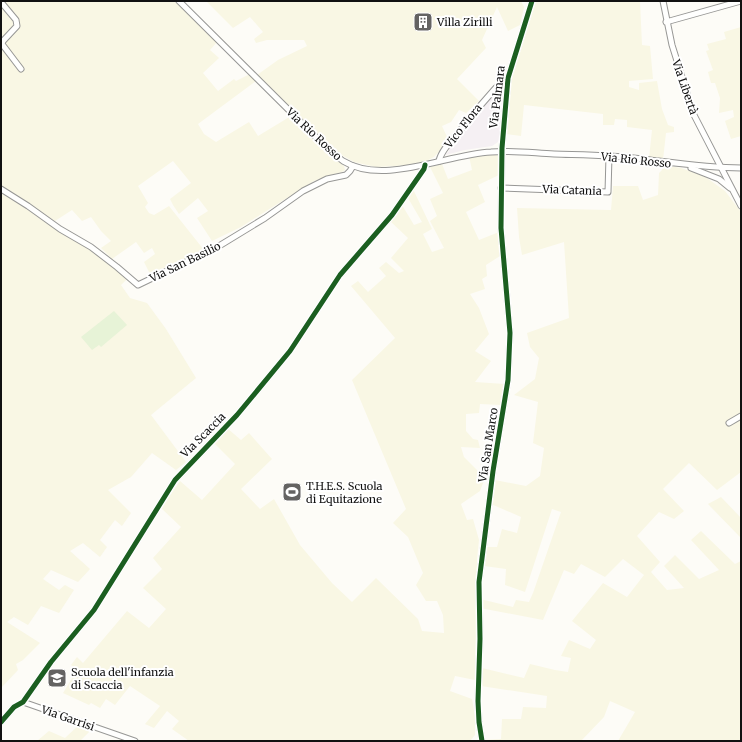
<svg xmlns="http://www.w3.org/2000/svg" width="742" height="742" viewBox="0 0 742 742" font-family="Merriweather,serif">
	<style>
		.industrial { fill: #f5f0f3 }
		.farmland { fill: #f9f7e4 }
		.green { fill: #e7f3d7 }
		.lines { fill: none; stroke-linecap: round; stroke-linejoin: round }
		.minor-casing { stroke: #979795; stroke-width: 7 }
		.minor { stroke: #fffffe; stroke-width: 5 }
		.cycleway-casing { stroke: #fff; stroke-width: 8 }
		.cycleway { stroke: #1b5e20; stroke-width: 5 }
		.labels { text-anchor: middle; stroke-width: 4; stroke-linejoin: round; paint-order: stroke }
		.poi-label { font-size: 11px; fill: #111; stroke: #fff; text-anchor: start }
		.street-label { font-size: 11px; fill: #111; stroke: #fff }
	</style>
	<rect width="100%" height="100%" fill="#fdfcf7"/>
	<!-- industrial -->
	<path class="industrial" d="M 504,81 L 505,82 L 501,135 L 498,142 L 492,146 L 465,150 L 445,155 L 449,151 L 449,147 Z"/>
	<!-- farmland -->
	<g class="farmland">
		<path d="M 1,1 L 176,1 L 217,42 L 210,50 L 219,58 L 203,73 L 218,91 L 234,79 L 236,81 L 250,74 L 256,81 L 198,124 L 204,134 L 216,142 L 249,122 L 258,136 L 291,116 L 322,148 L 344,166 L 345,170 L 342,172 L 327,176 L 314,181 L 241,227 L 212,241 L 197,218 L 208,211 L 198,198 L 179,214 L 173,205 L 170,199 L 191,183 L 173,161 L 138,186 L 148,203 L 145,207 L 149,213 L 154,215 L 169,206 L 204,250 L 150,274 L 144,262 L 155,254 L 152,248 L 144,253 L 136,242 L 112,259 L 101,248 L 111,241 L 101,231 L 91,217 L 82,221 L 72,210 L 55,221 L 1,188 Z"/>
		<path d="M 206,1 L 521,1 L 524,7 L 520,25 L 508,31 L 497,7 L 482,40 L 486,48 L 457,79 L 479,101 L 466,113 L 459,110 L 451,122 L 442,126 L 449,141 L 434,157 L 425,162 L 412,165 L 376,167 L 354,162 L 338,153 L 282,101 L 257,75 L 278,60 L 307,46 L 304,40 L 267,40 L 256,43 L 254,39 L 263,32 L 250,17 L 233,28 Z"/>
		<path d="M 534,1 L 640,1 L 642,45 L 650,46 L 653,79 L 629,81 L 629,87 L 639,90 L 639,83 L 657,81 L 662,109 L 668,125 L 674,127 L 674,132 L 666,133 L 663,160 L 649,158 L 652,130 L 627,127 L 627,120 L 615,119 L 614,125 L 603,125 L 603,114 L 524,105 L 521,136 L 506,134 L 509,78 Z"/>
		<path d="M 741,27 L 741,136 L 731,139 L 725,121 L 734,117 L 733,110 L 719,113 L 720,98 L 715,83 L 711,83 L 708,72 L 713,70 L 706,51 L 709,50 L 707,44 L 726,39 L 724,32 Z"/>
		<path d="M 494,154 L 498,155 L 499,157 L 499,175 L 478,185 L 485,202 L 466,212 L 479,240 L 499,232 L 500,256 L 486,265 L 487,276 L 482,279 L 485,289 L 470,294 L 479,308 L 489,334 L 475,351 L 491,361 L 475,382 L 505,384 L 501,405 L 480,404 L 479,413 L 466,414 L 466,431 L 473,439 L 478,440 L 480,448 L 461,447 L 464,457 L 485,478 L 480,491 L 461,504 L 467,520 L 473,519 L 479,540 L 477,559 L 475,680 L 455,676 L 450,691 L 472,699 L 475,716 L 475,735 L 470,741 L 189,741 L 172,729 L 179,721 L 167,711 L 154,728 L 145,724 L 160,706 L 130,686 L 115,705 L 106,699 L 100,708 L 91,703 L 89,705 L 63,693 L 77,670 L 71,665 L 77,657 L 83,663 L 127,611 L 149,628 L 166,609 L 143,588 L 162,569 L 153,558 L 181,527 L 161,508 L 180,481 L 202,500 L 235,464 L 213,442 L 227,428 L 241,440 L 249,433 L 272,459 L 241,489 L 260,509 L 274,499 L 300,545 L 332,583 L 352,602 L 376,578 L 418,619 L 422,631 L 444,633 L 443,615 L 437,601 L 426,601 L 416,585 L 423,573 L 408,537 L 393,523 L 406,509 L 352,380 L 395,338 L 351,286 L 358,281 L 368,292 L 386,276 L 379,268 L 386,262 L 399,273 L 404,271 L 391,258 L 408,238 L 390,221 L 402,205 L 414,225 L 422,222 L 408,198 L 413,189 L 432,229 L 423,234 L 432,252 L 444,248 L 430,221 L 437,216 L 430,199 L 443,193 L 430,167 L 442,164 L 448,179 L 472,170 L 469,156 Z"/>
		<path d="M 663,165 L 681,168 L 704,176 L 725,191 L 741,212 L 741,472 L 717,490 L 689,463 L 663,489 L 684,511 L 674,519 L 659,512 L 637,536 L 660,562 L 651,572 L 667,590 L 684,588 L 664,566 L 675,555 L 699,579 L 719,570 L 691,540 L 701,531 L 735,564 L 741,561 L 741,741 L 618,741 L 635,712 L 610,701 L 604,717 L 581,741 L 485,741 L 484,740 L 501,739 L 502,719 L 521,719 L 523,707 L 546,708 L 547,696 L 481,686 L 482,668 L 524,678 L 530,664 L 555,670 L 568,672 L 571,658 L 561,656 L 569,640 L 590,649 L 596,640 L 572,621 L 603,583 L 627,597 L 644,575 L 623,559 L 605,577 L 581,564 L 574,574 L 564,570 L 543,620 L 480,608 L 480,599 L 513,607 L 516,600 L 529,602 L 533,593 L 561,512 L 552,509 L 525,592 L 505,585 L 506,569 L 484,566 L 486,547 L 497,547 L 502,529 L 517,533 L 521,517 L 491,504 L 495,480 L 526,486 L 540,476 L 544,448 L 533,443 L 538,402 L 514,395 L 535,379 L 539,358 L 530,347 L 527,333 L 569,318 L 564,242 L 522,255 L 519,237 L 517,208 L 611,210 L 613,186 L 638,186 L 643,200 L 658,195 L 659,173 L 662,170 Z"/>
		<path d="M 1,192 L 31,210 L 55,229 L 89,249 L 128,278 L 121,285 L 130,298 L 147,303 L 166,329 L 196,378 L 151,415 L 186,462 L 176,470 L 152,453 L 131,477 L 108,490 L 131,513 L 122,526 L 115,520 L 100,540 L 107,547 L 100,557 L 83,543 L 70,551 L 90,569 L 78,582 L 51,570 L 43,579 L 59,590 L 65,585 L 74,590 L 59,613 L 41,606 L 28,625 L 14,617 L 7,622 L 40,643 L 23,660 L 16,664 L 18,670 L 1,688 Z"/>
		<path d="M 721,497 L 741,518 L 741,538 L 708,504 Z"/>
		<path d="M 80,724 L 92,729 L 80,741 L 37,741 L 49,731 L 65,738 Z"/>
	</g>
	<!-- green -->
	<path class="green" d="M 114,311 L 127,325 L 101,347 L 99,345 L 92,350 L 81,337 Z"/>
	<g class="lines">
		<defs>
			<g id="minor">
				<path d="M 179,1 L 324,145 C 330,151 336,156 343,161 C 384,186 447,154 491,152 C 512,150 533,153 554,154 C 583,155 613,155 642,159 C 675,163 708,168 741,168"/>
				<path d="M 663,1 L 672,45 L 694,115 L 741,206"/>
				<path d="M 1,2 L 16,20 L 17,26 L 3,41 L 2,44 L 21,69"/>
				<path d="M 666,22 L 741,1"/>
				<path d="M 439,161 C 441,151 451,141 458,133 C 473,114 488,96 504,79 L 508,78"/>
				<path d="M 691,168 L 719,179 L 730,188"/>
				<path d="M 501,188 L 608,192 L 609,156"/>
				<path d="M 1,189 L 28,206 L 60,229 L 91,247 L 117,267 L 138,285 L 219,246 L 265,218 L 303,191 L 327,179 L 346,175 L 350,171 L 353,166"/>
				<path d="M 729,423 L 741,416"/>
				<path d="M 23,702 L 135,741"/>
				<path d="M 1,722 L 14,707 L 23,702 L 51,662 L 94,610 L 175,480 L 237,415 L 290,351 L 340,275 L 392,215 L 424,169 L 425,165"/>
				<path d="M 482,741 L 479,722 L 478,701 L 480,639 L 479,582 L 493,471 L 508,380 L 510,333 L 501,228 L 502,148 L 508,78 L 532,1"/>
			</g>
		</defs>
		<!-- minor casing -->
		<use href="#minor" class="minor-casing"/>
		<!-- minor -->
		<use href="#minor" class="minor"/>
		<defs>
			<g id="cycleway">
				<path d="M 1,722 L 14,707 L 23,702 L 51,662 L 94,610 L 175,480 L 237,415 L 290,351 L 340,275 L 392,215 L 424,169 L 425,165"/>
				<path d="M 482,741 L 479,722 L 478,701 L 480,639 L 479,582 L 493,471 L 508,380 L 510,333 L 501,228 L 502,148 L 508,78 L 532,1"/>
			</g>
		</defs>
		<!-- cycleway casing -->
		<use href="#cycleway" class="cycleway-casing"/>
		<!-- cycleway -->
		<use href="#cycleway" class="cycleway"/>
	</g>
	<!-- icons -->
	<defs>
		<symbol id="building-square" viewBox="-11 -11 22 22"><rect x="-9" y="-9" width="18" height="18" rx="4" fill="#646362" stroke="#fff"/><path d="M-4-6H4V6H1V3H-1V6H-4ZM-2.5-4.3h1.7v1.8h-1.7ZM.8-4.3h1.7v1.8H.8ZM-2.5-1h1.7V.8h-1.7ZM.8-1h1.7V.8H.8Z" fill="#fff"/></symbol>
		<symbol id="stadium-square" viewBox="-11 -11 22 22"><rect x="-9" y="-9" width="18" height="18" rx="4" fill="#646362" stroke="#fff"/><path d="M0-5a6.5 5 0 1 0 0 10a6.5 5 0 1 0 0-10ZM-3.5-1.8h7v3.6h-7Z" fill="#fff"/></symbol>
		<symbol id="school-square" viewBox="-11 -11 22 22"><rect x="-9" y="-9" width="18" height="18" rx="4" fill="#646362" stroke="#fff"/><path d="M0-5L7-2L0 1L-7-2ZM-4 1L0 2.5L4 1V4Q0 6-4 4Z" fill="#fff"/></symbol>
	</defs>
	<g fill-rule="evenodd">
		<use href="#building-square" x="412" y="11" width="22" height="22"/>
		<use href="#stadium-square" x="281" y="481" width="22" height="22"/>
		<use href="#school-square" x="46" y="667" width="22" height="22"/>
	</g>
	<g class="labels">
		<!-- poi labels -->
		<g class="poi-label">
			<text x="437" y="26">Villa Zirilli</text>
			<text x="306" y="490">T.H.E.S. Scuola<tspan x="306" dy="13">di Equitazione</tspan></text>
			<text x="71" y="676">Scuola dell'infanzia<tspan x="71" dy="13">di Scaccia</tspan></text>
		</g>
		<!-- street labels -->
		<g class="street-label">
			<text transform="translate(685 87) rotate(71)" y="4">Via Libertà</text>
			<text transform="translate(497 97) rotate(-83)" y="4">Via Palmara</text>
			<text transform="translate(463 126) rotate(-52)" y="4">Vico Flora</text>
			<text transform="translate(314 134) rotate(43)" y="4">Via Rio Rosso</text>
			<text transform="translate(636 160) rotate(6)" y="4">Via Rio Rosso</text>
			<text transform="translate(572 190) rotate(2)" y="4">Via Catania</text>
			<text transform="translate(185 262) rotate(-26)" y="4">Via San Basilio</text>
			<text transform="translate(203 435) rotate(-45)" y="4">Via Scaccia</text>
			<text transform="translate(488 445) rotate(-81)" y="4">Via San Marco</text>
			<text transform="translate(68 718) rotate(19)" y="4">Via Garrisi</text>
		</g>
	</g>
	<!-- border -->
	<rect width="742" height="742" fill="none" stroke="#111111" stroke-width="4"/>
</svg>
